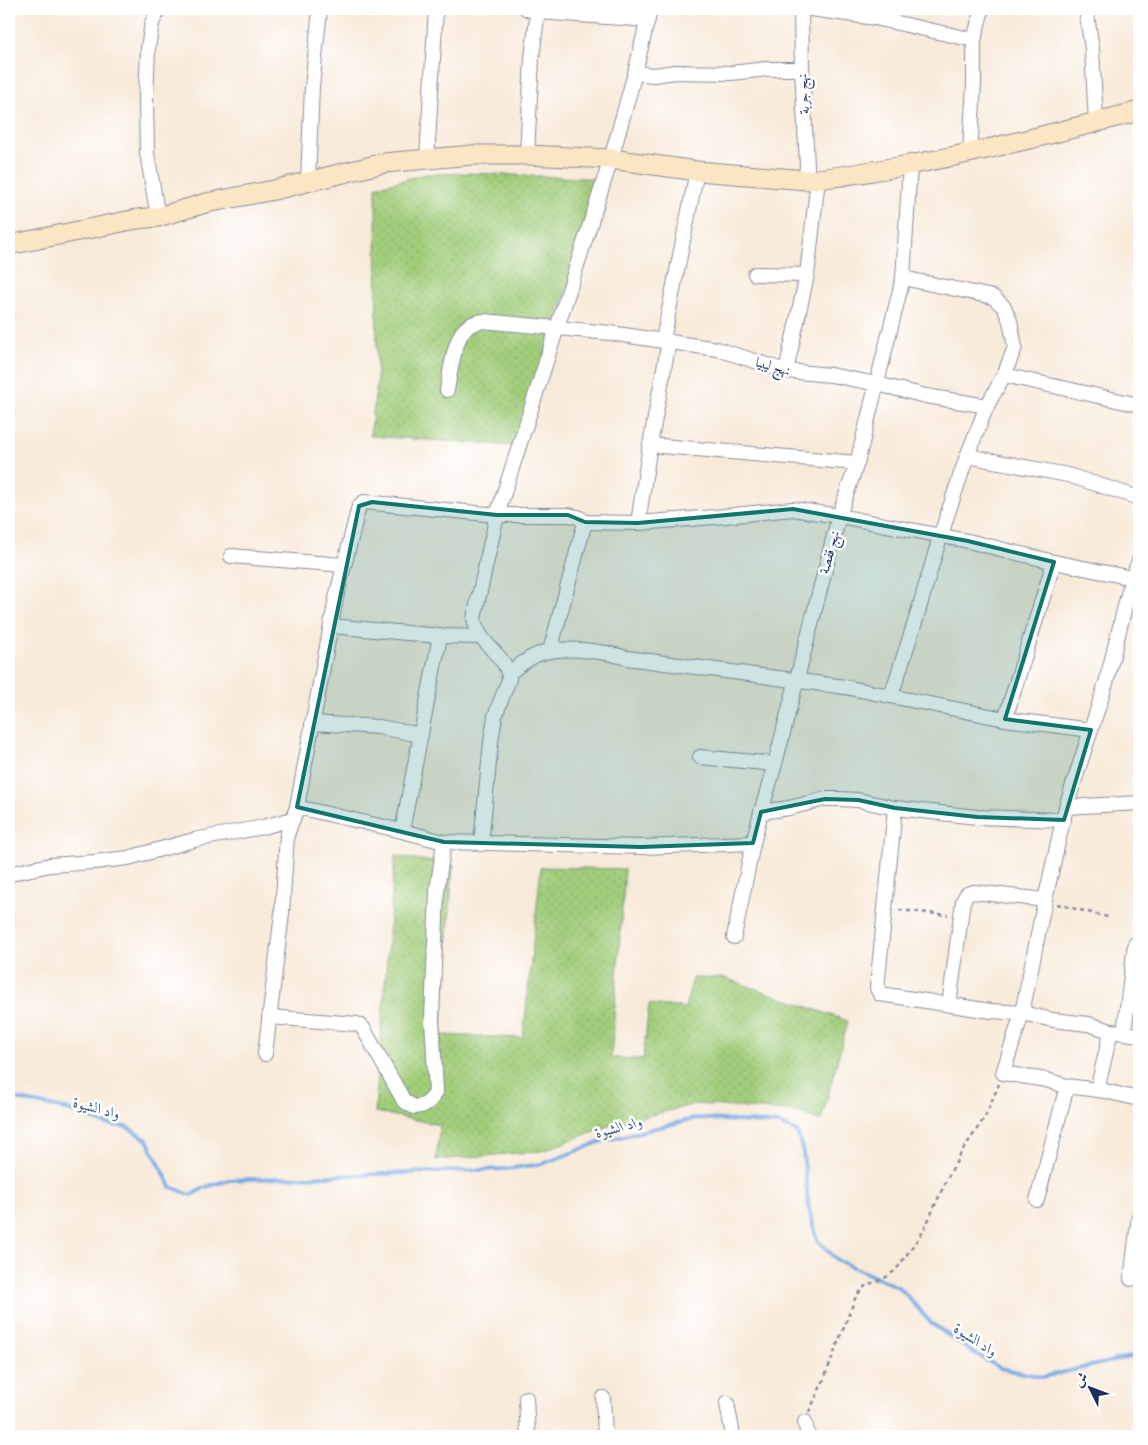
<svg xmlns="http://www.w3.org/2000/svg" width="1148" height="1445" viewBox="0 0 1148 1445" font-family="'IM FELL French Canon',Amiri,serif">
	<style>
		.grass { fill: url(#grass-dots); stroke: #5e7e6c }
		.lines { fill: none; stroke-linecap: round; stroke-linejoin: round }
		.stream { stroke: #76a8e2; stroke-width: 4 }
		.minor-casing { stroke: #8a8c9c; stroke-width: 16 }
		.secondary-casing { stroke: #8a8c9c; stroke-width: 21 }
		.path { stroke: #8a8c9c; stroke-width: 2.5; stroke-dasharray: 4 4; stroke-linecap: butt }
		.minor { stroke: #fff; stroke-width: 14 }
		.secondary { stroke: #fbe6c4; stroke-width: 19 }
		.marked { fill: #0f766e; fill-opacity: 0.2; stroke: #0f766e; stroke-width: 4; stroke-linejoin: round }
		.labels { text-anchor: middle; stroke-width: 5; stroke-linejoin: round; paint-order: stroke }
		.street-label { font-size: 14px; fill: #1b2f5e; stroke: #fff }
		.water-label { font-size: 15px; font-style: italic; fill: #3b598c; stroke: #fff }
	</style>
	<defs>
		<pattern id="grass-dots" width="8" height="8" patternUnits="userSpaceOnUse" patternTransform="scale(1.25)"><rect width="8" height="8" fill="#a2cd7a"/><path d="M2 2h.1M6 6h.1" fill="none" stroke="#8bb06c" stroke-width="1.8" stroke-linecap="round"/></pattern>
	</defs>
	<rect width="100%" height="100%" fill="#fff"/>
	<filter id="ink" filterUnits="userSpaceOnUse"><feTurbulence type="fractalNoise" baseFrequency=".02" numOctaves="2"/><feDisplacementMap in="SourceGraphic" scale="10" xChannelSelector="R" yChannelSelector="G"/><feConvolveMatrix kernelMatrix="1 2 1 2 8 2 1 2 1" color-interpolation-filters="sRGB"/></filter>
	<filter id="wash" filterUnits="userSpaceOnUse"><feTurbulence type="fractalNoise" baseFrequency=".0096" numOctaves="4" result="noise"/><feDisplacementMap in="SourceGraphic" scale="20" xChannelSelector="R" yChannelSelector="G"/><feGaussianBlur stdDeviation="1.12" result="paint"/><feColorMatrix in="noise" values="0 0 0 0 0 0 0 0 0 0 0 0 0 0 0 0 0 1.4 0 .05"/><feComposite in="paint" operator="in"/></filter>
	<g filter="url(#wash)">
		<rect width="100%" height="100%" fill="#f8ead9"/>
		<!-- grass -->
		<g class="grass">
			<path d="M 469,173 L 603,179 L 515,446 L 370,436 L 377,382 L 376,187 L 426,174 Z"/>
			<path d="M 395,856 L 453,865 L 441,1035 L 523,1038 L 541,867 L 625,869 L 611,1058 L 643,1059 L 649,1004 L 685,1008 L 693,978 L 725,978 L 848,1021 L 821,1121 L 799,1112 L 695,1104 L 605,1127 L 542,1151 L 436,1160 L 440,1125 L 375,1112 Z"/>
		</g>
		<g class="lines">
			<!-- stream -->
			<path class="stream" d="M 9,1099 L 11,1098 L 65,1109 L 106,1124 L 127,1127 L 147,1140 L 171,1187 L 191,1195 L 206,1187 L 229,1180 L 506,1169 L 542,1164 L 603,1141 L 697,1118 L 779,1124 L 797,1132 L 803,1152 L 809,1209 L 817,1240 L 837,1260 L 900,1288 L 931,1323 L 971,1351 L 1000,1368 L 1043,1377 L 1139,1355"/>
		</g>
	</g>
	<g filter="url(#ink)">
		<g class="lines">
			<defs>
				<g id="minor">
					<path d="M 527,9 L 538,12 L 648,20"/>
					<path d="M 801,9 L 802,69 L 807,166 L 806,180"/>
					<path d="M 811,9 L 875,18 L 974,40"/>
					<path d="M 1086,9 L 1092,49 L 1096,122"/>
					<path d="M 635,73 L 654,75 L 675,72 L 731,73 L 767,69 L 802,69"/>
					<path d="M 970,154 L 974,83 L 974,40 L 982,9"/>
					<path d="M 527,155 L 532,58 L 538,9"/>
					<path d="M 427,158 L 436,9"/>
					<path d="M 308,181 L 312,87 L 320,9"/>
					<path d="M 158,217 L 147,153 L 146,98 L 148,48 L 152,23 L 159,9"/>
					<path d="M 755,274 L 807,275"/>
					<path d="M 663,340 L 697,171"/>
					<path d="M 786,371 L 807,275 L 818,179"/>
					<path d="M 1004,375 L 1139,405"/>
					<path d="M 447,390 C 450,374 454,339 465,329 C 470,324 477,322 483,321 L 610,333 L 717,349 L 786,371 L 831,375 L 877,384 L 926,396 L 987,406"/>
					<path d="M 650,445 L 857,463"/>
					<path d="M 967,456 L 1068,475 L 1139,498"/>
					<path d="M 638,523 L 650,445 L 669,341"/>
					<path d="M 231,556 L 343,565"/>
					<path d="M 331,626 L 440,636 L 480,637"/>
					<path d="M 550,651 L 585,522"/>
					<path d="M 509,673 C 519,666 530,656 542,653 C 566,646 604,651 627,658 L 845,687 L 1005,719 L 1091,730"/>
					<path d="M 891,696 L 916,619 L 940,537 L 967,456 L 987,406 L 1004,375 L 1015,347 L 1010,321 L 1004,307 L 993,297 L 903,278"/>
					<path d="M 1005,719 L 1054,562"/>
					<path d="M 312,723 L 379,727 L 421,735"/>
					<path d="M 700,757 L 775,764"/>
					<path d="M 297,807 L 402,831 L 444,842 L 641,847 L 753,843"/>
					<path d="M 1066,807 L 1139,803"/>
					<path d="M 895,808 L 877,988 L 880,994 L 991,1011 L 1022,1013 L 1053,1020 L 1088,1024 L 1111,1031 L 1139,1035"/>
					<path d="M 761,812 L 789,808 L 825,799 L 840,799 L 858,800 L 895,808 L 977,817 L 1064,820"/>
					<path d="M 402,831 L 440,636"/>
					<path d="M 481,844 L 491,742 L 495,716 L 509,679 C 508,655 477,645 474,618 L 497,515 L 611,159 L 635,73 L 650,9"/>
					<path d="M 9,875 L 17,872 L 50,865 L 94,862 L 128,858 L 194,840 L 263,827 L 293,819"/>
					<path d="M 734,937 L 753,843 L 761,812 L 775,764 L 839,516 L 857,463 L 903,278 L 910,165"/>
					<path d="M 949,1005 L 963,901 L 967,894 L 974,892 L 1045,900"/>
					<path d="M 269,1017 L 357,1024 L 363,1028 L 404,1101 L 414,1107 C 426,1106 430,1102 436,1092 L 432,1019 L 437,891 L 444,842"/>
					<path d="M 1124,1032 L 1135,944"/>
					<path d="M 265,1054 L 282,913 L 287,835 L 297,807 L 336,598 L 359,506 L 364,502 L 497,515 L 568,515 L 578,517 L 585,522 L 638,523 L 715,517 L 793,509 L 839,516 L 968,541 L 1054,562 L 1132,578"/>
					<path d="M 1067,1086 L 1046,1080 L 1003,1073 L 1022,1013 L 1045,900 L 1066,807 L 1106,683 L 1132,578 L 1139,561"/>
					<path d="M 1097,1090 L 1111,1031"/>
					<path d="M 1037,1200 L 1067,1086 L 1105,1091 L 1139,1099"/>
					<path d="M 1131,1279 L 1139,1216"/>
					<path d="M 526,1398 L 528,1436"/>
					<path d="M 603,1398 L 605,1436"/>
					<path d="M 727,1403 L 733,1436"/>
					<path d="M 805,1422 L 808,1436"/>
				</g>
				<path id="secondary" d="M 9,245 L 137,219 L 158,217 L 206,203 L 274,190 L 384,163 L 472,155 L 527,155 L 611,159 L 697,171 L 806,180 C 836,178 866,172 897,167 C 979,153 1059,132 1139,111"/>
			</defs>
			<!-- minor casing -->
			<use href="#minor" class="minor-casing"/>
			<!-- secondary casing -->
			<use href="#secondary" class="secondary-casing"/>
			<!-- path -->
			<g class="path">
				<path d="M 1057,904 L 1111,918"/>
				<path d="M 899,910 L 948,915"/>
				<path d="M 809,1412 L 824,1379 L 856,1296 L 866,1285 L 882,1280 L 896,1270 L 924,1230 L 945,1183 L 961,1153 L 985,1117 L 999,1084"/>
			</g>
			<!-- minor -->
			<use href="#minor" class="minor"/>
			<!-- secondary -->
			<use href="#secondary" class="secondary"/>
		</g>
	</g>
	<!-- marked area -->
	<path class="marked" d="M 372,502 L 497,515 L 568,515 L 585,522 L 638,523 L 793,509 L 968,541 L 1054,562 L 1005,719 L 1091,730 L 1064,820 L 977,817 L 895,808 L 858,800 L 825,799 L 761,812 L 753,843 L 641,847 L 444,842 L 297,807 L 359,506 Z"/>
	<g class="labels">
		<!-- street labels -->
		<g class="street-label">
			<text transform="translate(803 94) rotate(-93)" y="5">نهج جربة</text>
			<text transform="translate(773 366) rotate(16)" y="5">نهج ليبيا</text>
			<text transform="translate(829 552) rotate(-75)" y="5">نهج قفصة</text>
		</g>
		<!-- water labels -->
		<g class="water-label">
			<text transform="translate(97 1108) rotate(15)" y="5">واد الشيوة</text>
			<text transform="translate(619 1127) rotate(-15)" y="5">واد الشيوة</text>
			<text transform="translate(976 1340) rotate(33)" y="5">واد الشيوة</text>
		</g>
	</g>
	<!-- margin -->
	<rect width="1148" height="1445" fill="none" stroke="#fff" stroke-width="30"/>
	<!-- north arrow -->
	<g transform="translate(1090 1388) rotate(312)" stroke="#ffffff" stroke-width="4" paint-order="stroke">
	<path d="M0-4L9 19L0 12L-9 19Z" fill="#1b2f5e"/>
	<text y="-8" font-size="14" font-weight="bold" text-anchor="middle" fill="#1b2f5e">ش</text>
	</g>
</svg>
